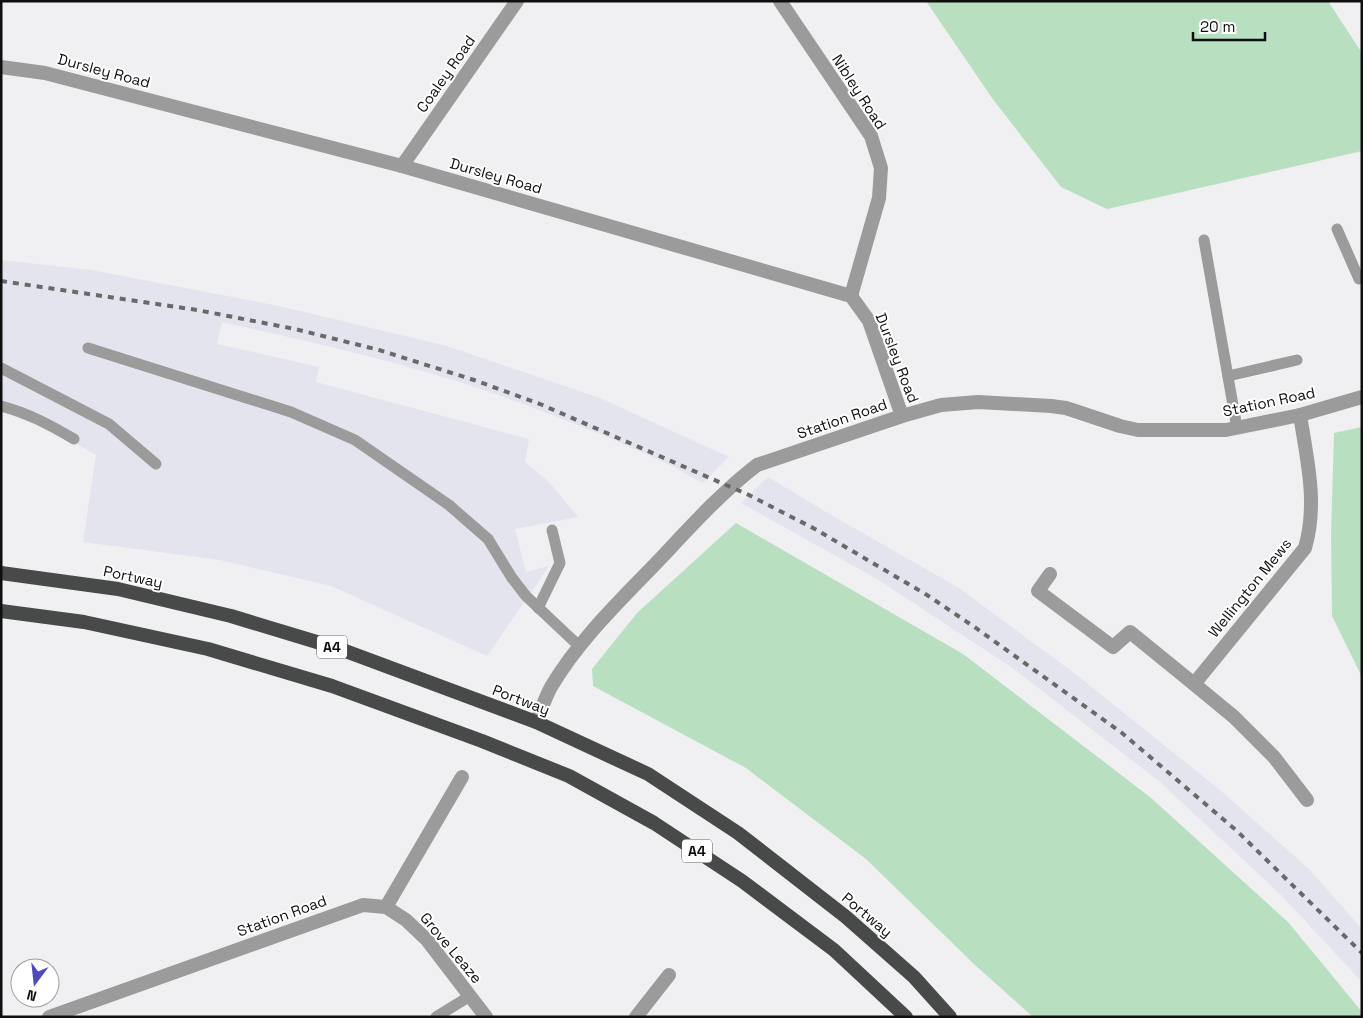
<svg xmlns="http://www.w3.org/2000/svg" width="1363" height="1018" viewBox="0 0 1363 1018" font-family="'Space Grotesk',sans-serif">
	<style>
		.built { fill: #e3e4ed }
		.green { fill: #b7dfc0 }
		.lines { fill: none; stroke-linecap: round; stroke-linejoin: round }
		.service { stroke: #9a9b9a; stroke-width: 11 }
		.minor { stroke: #9a9b9a; stroke-width: 14 }
		.trunk { stroke: #484a49; stroke-width: 14 }
		.rail { stroke: #69696a; stroke-width: 4; stroke-dasharray: 6 6; stroke-linecap: butt }
		.labels { text-anchor: middle; stroke-width: 4; stroke-linejoin: round; paint-order: stroke }
		.shield { fill: #fff; stroke: #575758; stroke-width: 1 }
		.shield-label { font-size: 14px; font-weight: bold; fill: #0f0f10 }
		.street-label { font-size: 15px; fill: #0f0f10; stroke: #fff }
	</style>
	<rect width="100%" height="100%" fill="#f0f0f2"/>
	<!-- built -->
	<g class="built">
		<path d="M 1,260 L 91,270 L 279,306 L 447,346 L 600,398 L 729,457 L 703,483 L 670,465 L 600,434 L 521,403 L 460,382 L 391,362 L 315,343 L 222,322 L 217,344 L 319,367 L 316,382 L 529,439 L 525,462 L 548,481 L 578,517 L 515,529 L 526,572 L 549,566 L 487,656 L 331,586 L 220,560 L 83,542 L 96,455 L 27,415 L 1,409 Z"/>
		<path d="M 768,477 L 826,512 L 959,588 L 1074,673 L 1220,790 L 1309,869 L 1362,929 L 1362,982 L 1281,895 L 1160,782 L 1011,667 L 877,579 L 741,503 Z"/>
	</g>
	<!-- green -->
	<g class="green">
		<path d="M 926,1 L 1328,1 L 1362,53 L 1362,151 L 1107,209 L 1061,187 L 992,98 Z"/>
		<path d="M 1362,427 L 1362,677 L 1332,616 L 1331,535 L 1334,433 Z"/>
		<path d="M 736,523 L 963,654 L 1150,797 L 1288,922 L 1362,1012 L 1362,1017 L 1033,1017 L 975,965 L 866,859 L 746,768 L 593,686 L 592,669 L 637,613 Z"/>
	</g>
	<g class="lines">
		<!-- service -->
		<g class="service">
			<path d="M 1337,229 L 1359,279 L 1362,278"/>
			<path d="M 1204,240 L 1237,428"/>
			<path d="M 88,348 L 291,412 L 355,440 L 449,505 L 488,539 L 512,578 L 526,596 L 579,646"/>
			<path d="M 1,368 L 109,424 L 156,464"/>
			<path d="M 1228,376 L 1297,360"/>
			<path d="M 1,406 C 28,413 50,425 74,439"/>
			<path d="M 538,608 L 560,563 L 552,530"/>
			<path d="M 436,1017 L 470,996"/>
		</g>
		<!-- minor -->
		<g class="minor">
			<path d="M 780,1 L 871,136 L 881,168 L 879,198 L 851,296"/>
			<path d="M 1,67 L 45,73 L 402,166 L 851,296 L 869,321 L 902,416"/>
			<path d="M 402,166 L 517,1"/>
			<path d="M 1050,574 L 1038,591 L 1113,647 L 1130,632 L 1194,684 L 1305,548 C 1318,503 1307,460 1300,415"/>
			<path d="M 1194,684 L 1234,717 L 1274,757 L 1307,800"/>
			<path d="M 536,722 C 541,711 545,698 551,687 C 580,638 622,599 662,557 C 692,525 722,492 757,465 L 902,416 L 941,405 L 978,402 L 1051,406 L 1066,408 L 1120,426 L 1138,430 L 1226,430 L 1300,415 L 1362,397"/>
			<path d="M 386,907 L 462,777"/>
			<path d="M 49,1017 L 363,905 L 386,907 L 406,920 L 427,940 L 486,1017"/>
			<path d="M 636,1017 L 669,975"/>
		</g>
		<!-- trunk -->
		<g class="trunk">
			<path d="M 1,573 L 118,589 L 231,616 L 340,649 L 536,722 L 648,774 L 738,833 L 846,917 L 914,977 L 950,1017"/>
			<path d="M 1,611 L 84,622 L 208,649 L 332,686 L 482,741 L 569,776 L 654,823 L 742,881 L 834,950 L 906,1017"/>
		</g>
		<!-- rail -->
		<path class="rail" d="M 1,281 L 197,310 L 295,329 L 379,350 L 474,380 L 540,404 L 749,495 L 815,529 L 927,595 L 976,628 L 1122,733 L 1237,831 L 1362,953"/>
	</g>
	<g class="labels">
		<!-- shield labels -->
		<g class="shield">
			<rect x="317" y="635.5" width="30" height="23" rx="4"/>
			<rect x="682" y="839.5" width="30" height="23" rx="4"/>
		</g>
		<g class="shield-label">
			<text x="332" y="652">A4</text>
			<text x="697" y="856">A4</text>
		</g>
		<!-- street labels -->
		<g class="street-label">
			<text transform="translate(104 71) rotate(15)" y="5">Dursley Road</text>
			<text transform="translate(446 74) rotate(-55)" y="5">Coaley Road</text>
			<text transform="translate(859 92) rotate(57)" y="5">Nibley Road</text>
			<text transform="translate(496 176) rotate(16)" y="5">Dursley Road</text>
			<text transform="translate(897 358) rotate(69)" y="5">Dursley Road</text>
			<text transform="translate(1269 402) rotate(-12)" y="5">Station Road</text>
			<text transform="translate(842 419) rotate(-19)" y="5">Station Road</text>
			<text transform="translate(133 577) rotate(12)" y="5">Portway</text>
			<text transform="translate(1250 588) rotate(-51)" y="5">Wellington Mews</text>
			<text transform="translate(521 700) rotate(21)" y="5">Portway</text>
			<text transform="translate(867 915) rotate(40)" y="5">Portway</text>
			<text transform="translate(282 916) rotate(-20)" y="5">Station Road</text>
			<text transform="translate(451 948) rotate(50)" y="5">Grove Leaze</text>
		</g>
	</g>
	<!-- border -->
	<rect width="1363" height="1018" fill="none" stroke="#0f0f10" stroke-width="5"/>
	<!-- north arrow -->
	<g transform="translate(35 983) rotate(195)"><circle r="24" fill="#ffffff" stroke="#9f9f9f"/>
	<path d="M0-4L9 19L0 12L-9 19Z" fill="#4d49bf"/>
	<text y="-8" font-size="14" font-weight="bold" text-anchor="middle" fill="#0f0f10">N</text>
	</g>
	<!-- scale -->
	<path d="M1193 32v8h72v-8" fill="none" stroke="#0f0f10" stroke-width="2.5"/>
	<text x="1200" y="32" font-size="15" fill="#0f0f10" stroke="#ffffff" stroke-width="4" paint-order="stroke">20 m</text>
</svg>
